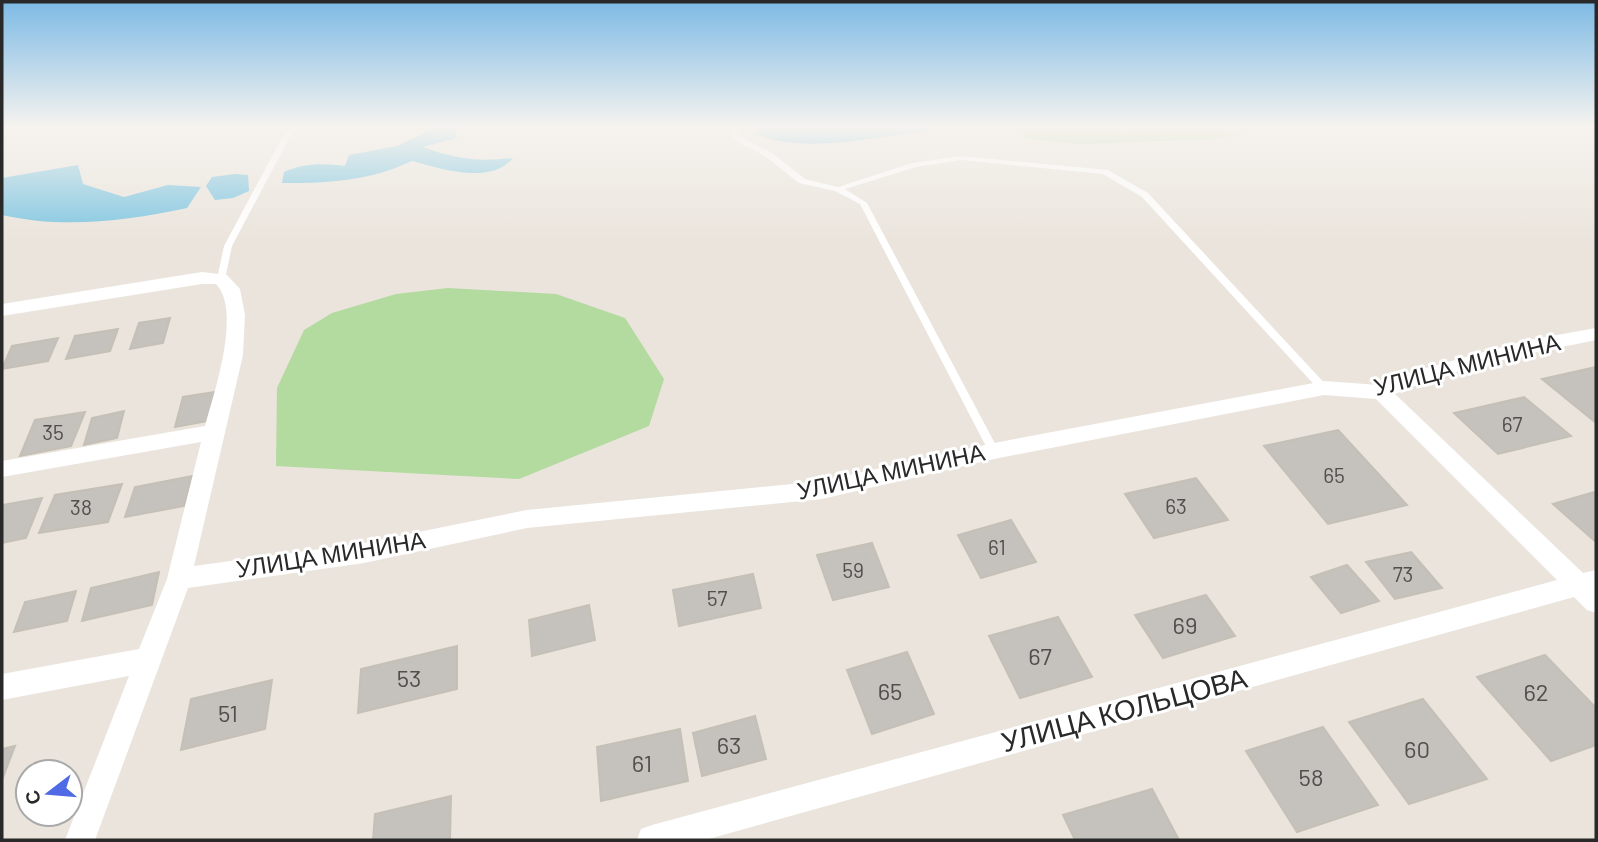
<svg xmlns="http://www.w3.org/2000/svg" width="1598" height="842" viewBox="0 0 1598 842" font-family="Barlow,sans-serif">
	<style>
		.green { fill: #b3da9f }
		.water { fill: #7bc4e0 }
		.building { fill: #c5c1bc; stroke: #c5c0b6; stroke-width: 2 }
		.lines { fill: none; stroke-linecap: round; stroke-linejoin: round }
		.service { fill: #fff; fill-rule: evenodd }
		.minor { fill: #fff; fill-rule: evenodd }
		.labels { text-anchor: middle; stroke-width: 6; stroke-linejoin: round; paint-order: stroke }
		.number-label { font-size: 21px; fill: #504f4e }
		.street-label { font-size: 24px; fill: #292929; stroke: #fff }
		.near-number-label { font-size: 24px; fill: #504f4e }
		.near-street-label { font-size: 28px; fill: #292929; stroke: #fff }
	</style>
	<rect width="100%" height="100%" fill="#eae4dc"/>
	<!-- green -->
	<g class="green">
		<path d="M 1011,126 L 1103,126 L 1121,129 L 1260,126 L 1260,129 L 1217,139 L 1080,144 L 1028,139 Z"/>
		<path d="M 448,288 L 556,294 L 625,318 L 664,379 L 649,426 L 519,479 L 276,466 L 277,388 L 304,330 L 332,313 L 396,294 Z"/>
	</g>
	<!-- water -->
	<g class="water">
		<path d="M 438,126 L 453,126 L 457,138 L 423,147 C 455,159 479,162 513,158 C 491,185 441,169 412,161 C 369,181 330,183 282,183 L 284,172 C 304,163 323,163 345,166 L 349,155 L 397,146 Z"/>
		<path d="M 758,126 L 929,126 L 928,131 C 879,136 802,155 756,134 Z"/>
		<path d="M 78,165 L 83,184 L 124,197 L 168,185 L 201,187 L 187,208 C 125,221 64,229 2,215 L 2,178 Z"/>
		<path d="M 235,174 L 248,175 L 249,191 L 233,198 L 215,200 L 206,186 L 212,177 Z"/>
	</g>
	<!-- building -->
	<g class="building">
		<path d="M 170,318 L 163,343 L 130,349 L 139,323 Z"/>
		<path d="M 118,329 L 110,351 L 66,359 L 75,336 Z"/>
		<path d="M 58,338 L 48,361 L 2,369 L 12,346 Z"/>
		<path d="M 1596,367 L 1596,423 L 1542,379 Z"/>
		<path d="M 215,392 L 208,421 L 175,427 L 183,397 Z"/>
		<path d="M 1524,397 L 1571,436 L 1498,454 L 1454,413 Z"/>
		<path d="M 124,411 L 117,438 L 84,445 L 92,418 Z"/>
		<path d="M 85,412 L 71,446 L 20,456 L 35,420 Z"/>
		<path d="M 1338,430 L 1407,505 L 1328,524 L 1264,446 Z"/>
		<path d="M 192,476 L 184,506 L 125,517 L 135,487 Z"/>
		<path d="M 1196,478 L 1228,520 L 1154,538 L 1125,494 Z"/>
		<path d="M 122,484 L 108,522 L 39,533 L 55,495 Z"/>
		<path d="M 1594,492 L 1596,493 L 1596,542 L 1553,504 Z"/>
		<path d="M 42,498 L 26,538 L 2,543 L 2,505 Z"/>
		<path d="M 1011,520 L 1036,562 L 981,578 L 958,535 Z"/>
		<path d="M 872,543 L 889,587 L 833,600 L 817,555 Z"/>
		<path d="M 1411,552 L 1442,588 L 1395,599 L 1366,562 Z"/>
		<path d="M 1347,565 L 1379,601 L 1341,613 L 1311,577 Z"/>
		<path d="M 159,572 L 152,605 L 82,621 L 91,588 Z"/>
		<path d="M 753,574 L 761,608 L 679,626 L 673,590 Z"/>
		<path d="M 76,591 L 67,621 L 14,632 L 25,602 Z"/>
		<path d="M 1206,595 L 1235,636 L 1163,658 L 1135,615 Z"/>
		<path d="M 589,605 L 595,640 L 532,656 L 529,620 Z"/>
		<path d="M 1058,617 L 1092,677 L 1020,698 L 989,636 Z"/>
		<path d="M 457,646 L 457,689 L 358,713 L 361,669 Z"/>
		<path d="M 907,652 L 934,714 L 872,734 L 847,670 Z"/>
		<path d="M 1545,655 L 1596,708 L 1596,745 L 1551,761 L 1477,677 Z"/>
		<path d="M 272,680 L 265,729 L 181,750 L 191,699 Z"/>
		<path d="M 1423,699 L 1487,779 L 1409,804 L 1349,722 Z"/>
		<path d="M 755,716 L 766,759 L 702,776 L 693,733 Z"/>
		<path d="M 1323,727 L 1378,805 L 1297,832 L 1246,751 Z"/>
		<path d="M 680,729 L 688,781 L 601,801 L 597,747 Z"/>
		<path d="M 15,746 L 2,780 L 2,749 Z"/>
		<path d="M 1152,789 L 1179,840 L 1075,840 L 1063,815 Z"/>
		<path d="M 451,796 L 450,840 L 373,840 L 375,814 Z"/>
	</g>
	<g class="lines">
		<!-- service -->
		<g class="service">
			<path d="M 292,126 L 300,126 L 291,135 L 232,246 L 225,279 L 224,281 L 218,281 L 217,279 L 224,246 L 284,134 Z"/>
			<path d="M 731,126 L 739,126 L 739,136 L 771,152 L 805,179 L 838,187 L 912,163 L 961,156 L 1108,170 L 1148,193 L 1329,388 L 1324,392 L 1320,391 L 1142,197 L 1103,174 L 961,160 L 916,167 L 845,189 L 867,203 L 999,451 L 998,454 L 990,454 L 860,204 L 835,191 L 799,183 L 765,156 L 732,139 Z"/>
		</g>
		<!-- minor -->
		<path class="minor" d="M 202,272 L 227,275 L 240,289 L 245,315 L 243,355 L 194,566 L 364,543 L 527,510 L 822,481 L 994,443 L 1324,381 L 1379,385 L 1401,375 L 1524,341 L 1596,328 L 1596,340 C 1529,354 1458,366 1395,394 L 1583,573 L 1596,570 L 1596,613 L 1587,610 L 1574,597 L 705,840 L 637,840 L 641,829 L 652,825 L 1557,580 L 1376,399 L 1324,395 L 994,459 L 822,499 L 527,528 L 364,563 L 188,588 L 95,840 L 65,840 L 129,676 L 2,700 L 2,674 L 139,649 L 167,579 L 201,442 L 2,477 L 2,461 L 205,426 C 214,393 242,311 216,284 L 202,284 L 2,316 L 2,304 Z"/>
	</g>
	<!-- sky -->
	<linearGradient id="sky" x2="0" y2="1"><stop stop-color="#7cbae5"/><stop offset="0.52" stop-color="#f6f3ef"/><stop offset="1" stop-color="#f6f3ef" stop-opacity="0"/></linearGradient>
	<rect width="1598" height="244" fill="url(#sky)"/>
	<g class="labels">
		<!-- number labels -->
		<g class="number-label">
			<text x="1512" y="432">67</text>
			<text x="53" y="440">35</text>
			<text x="1334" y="483">65</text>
			<text x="1176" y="514">63</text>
			<text x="81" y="515">38</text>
			<text x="997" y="555">61</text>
			<text x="853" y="578">59</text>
			<text x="1403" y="582">73</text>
			<text x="717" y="606">57</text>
		</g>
		<!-- street labels -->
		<g class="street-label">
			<text transform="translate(1467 365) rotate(-14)" y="8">УЛИЦА МИНИНА</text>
			<text transform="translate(891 472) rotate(-12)" y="8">УЛИЦА МИНИНА</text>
			<text transform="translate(331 555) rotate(-9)" y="8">УЛИЦА МИНИНА</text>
		</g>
		<!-- near-number labels -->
		<g class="near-number-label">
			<text x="1185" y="634">69</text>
			<text x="1040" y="665">67</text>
			<text x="409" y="687">53</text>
			<text x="890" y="700">65</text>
			<text x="1536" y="701">62</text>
			<text x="228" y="722">51</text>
			<text x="729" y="754">63</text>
			<text x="1417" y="758">60</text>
			<text x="642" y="772">61</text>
			<text x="1311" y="786">58</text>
		</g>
		<!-- near-street labels -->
		<g class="near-street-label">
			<text transform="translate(1124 710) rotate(-15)" y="10">УЛИЦА КОЛЬЦОВА</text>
		</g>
	</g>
	<!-- border -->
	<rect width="1598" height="842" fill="none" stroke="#292929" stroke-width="7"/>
	<!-- north arrow -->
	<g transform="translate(49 793) rotate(254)"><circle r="33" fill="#ffffff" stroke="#a9a9a9" stroke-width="2"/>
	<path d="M0-5L12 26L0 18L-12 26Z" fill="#4f6ae4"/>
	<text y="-10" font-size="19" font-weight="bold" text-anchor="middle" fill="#292929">С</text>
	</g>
</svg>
